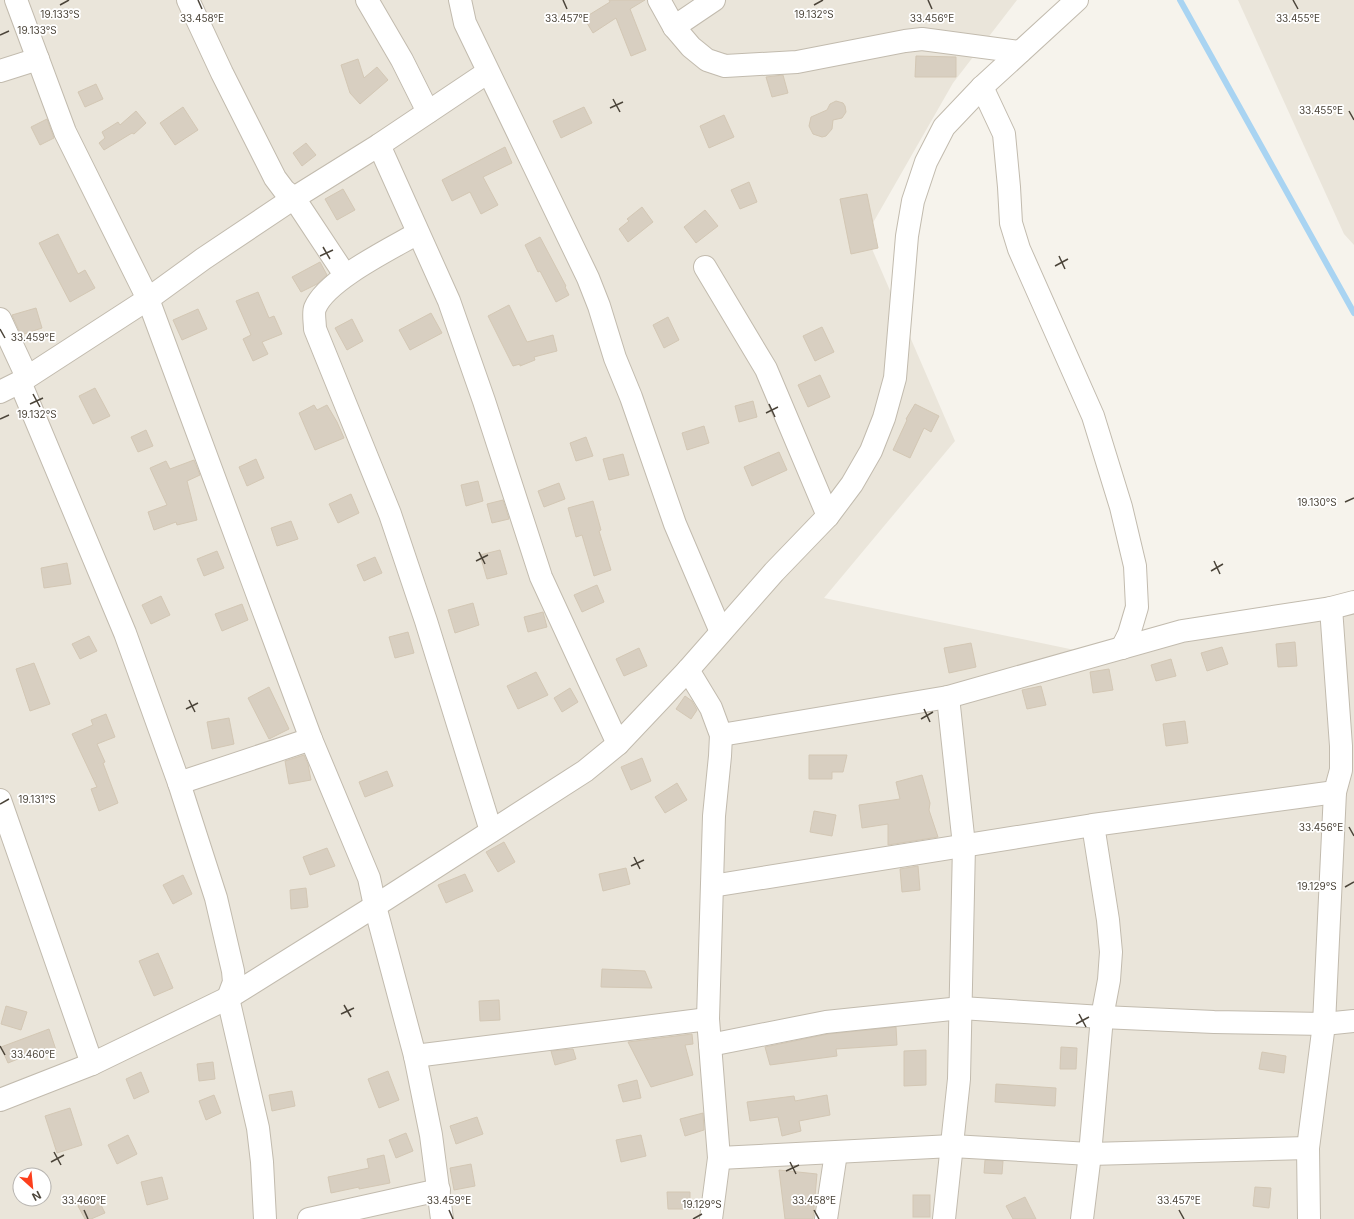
<svg xmlns="http://www.w3.org/2000/svg" width="1354" height="1219" viewBox="0 0 1354 1219" font-family="Inter,sans-serif">
	<style>
		.residential { fill: #eae5da; fill-rule: evenodd }
		.lines { fill: none; stroke-linecap: round; stroke-linejoin: round }
		.stream { stroke: #a9d4f2; stroke-width: 6 }
		.building { fill: #d8cfc1; stroke: #d3c7b4 }
		.minor-casing { stroke: #c2bbae; stroke-width: 24 }
		.minor { stroke: #fff; stroke-width: 22 }
		.ticks { fill: none; stroke: #4b4439; stroke-width: 1.5 }
		.ticks-label { font-size: 10px; text-anchor: middle; fill: #4b4439; stroke: #fff; stroke-width: 3.5; stroke-linejoin: round; paint-order: stroke }
	</style>
	<rect width="100%" height="100%" fill="#f6f3ec"/>
	<!-- residential -->
	<g class="residential">
		<path d="M 0,0 L 1017,0 L 953,83 L 866,235 L 955,441 L 824,598 L 1089,653 L 1354,606 L 1354,1219 L 0,1219 ZM 20,1175 L 44,1175 L 44,1199 L 20,1199 Z"/>
		<path d="M 1238,0 L 1354,0 L 1354,245 L 1344,234 Z"/>
	</g>
	<g class="lines">
		<!-- stream -->
		<path class="stream" d="M 1180,0 L 1354,313"/>
	</g>
	<!-- building -->
	<g class="building">
		<path d="M 609,0 L 645,0 L 630,9 L 646,50 L 631,56 L 616,18 L 593,33 L 584,18 L 610,2 Z"/>
		<path d="M 916,56 L 956,57 L 956,77 L 915,77 Z"/>
		<path d="M 358,59 L 364,78 L 377,67 L 388,80 L 360,104 L 350,93 L 341,65 Z"/>
		<path d="M 783,75 L 788,93 L 772,97 L 766,77 Z"/>
		<path d="M 96,84 L 103,99 L 85,107 L 78,92 Z"/>
		<path d="M 836,101 L 843,103 L 845,106 L 846,112 L 842,118 L 833,120 L 832,129 L 826,136 L 822,137 L 813,134 L 809,126 L 811,117 L 827,110 L 830,104 Z"/>
		<path d="M 183,107 L 198,130 L 175,145 L 160,123 Z"/>
		<path d="M 584,107 L 592,123 L 561,138 L 553,121 Z"/>
		<path d="M 136,111 L 146,123 L 134,134 L 132,133 L 104,150 L 99,143 L 105,138 L 102,132 L 118,122 L 120,125 Z"/>
		<path d="M 724,115 L 734,137 L 709,148 L 700,126 Z"/>
		<path d="M 47,119 L 54,138 L 40,145 L 31,127 Z"/>
		<path d="M 306,143 L 316,155 L 302,166 L 293,153 Z"/>
		<path d="M 505,147 L 512,163 L 483,177 L 498,205 L 481,214 L 470,192 L 452,201 L 442,180 Z"/>
		<path d="M 749,182 L 757,202 L 740,209 L 731,190 Z"/>
		<path d="M 343,189 L 355,210 L 337,220 L 325,199 Z"/>
		<path d="M 867,194 L 878,248 L 851,254 L 840,199 Z"/>
		<path d="M 642,207 L 653,222 L 628,242 L 619,229 L 629,221 L 627,219 Z"/>
		<path d="M 705,210 L 718,226 L 696,243 L 684,227 Z"/>
		<path d="M 58,234 L 78,274 L 85,270 L 95,288 L 70,302 L 39,243 Z"/>
		<path d="M 540,237 L 566,286 L 565,287 L 569,295 L 556,302 L 540,271 L 538,272 L 525,245 Z"/>
		<path d="M 320,262 L 327,275 L 317,284 L 301,292 L 292,277 Z"/>
		<path d="M 258,292 L 269,318 L 274,316 L 282,334 L 262,342 L 268,354 L 253,361 L 243,339 L 251,335 L 236,301 Z"/>
		<path d="M 509,305 L 527,342 L 553,335 L 557,351 L 534,357 L 535,360 L 520,366 L 520,364 L 513,366 L 488,316 Z"/>
		<path d="M 36,308 L 42,328 L 21,335 L 12,315 Z"/>
		<path d="M 198,309 L 207,329 L 182,340 L 173,320 Z"/>
		<path d="M 431,313 L 442,333 L 410,350 L 399,330 Z"/>
		<path d="M 668,317 L 679,340 L 664,348 L 653,325 Z"/>
		<path d="M 352,319 L 363,341 L 347,350 L 335,328 Z"/>
		<path d="M 822,327 L 834,352 L 815,361 L 803,336 Z"/>
		<path d="M 820,375 L 830,397 L 808,407 L 798,385 Z"/>
		<path d="M 95,388 L 110,416 L 93,424 L 79,396 Z"/>
		<path d="M 753,401 L 757,417 L 739,422 L 735,406 Z"/>
		<path d="M 915,404 L 939,416 L 931,432 L 924,428 L 910,458 L 893,450 L 907,420 L 906,419 Z"/>
		<path d="M 314,405 L 317,410 L 327,405 L 337,422 L 344,438 L 315,450 L 299,413 Z"/>
		<path d="M 704,426 L 709,443 L 687,450 L 682,433 Z"/>
		<path d="M 146,430 L 153,446 L 138,452 L 131,437 Z"/>
		<path d="M 586,437 L 593,456 L 576,461 L 570,443 Z"/>
		<path d="M 779,452 L 787,470 L 752,486 L 744,467 Z"/>
		<path d="M 623,454 L 629,475 L 609,480 L 603,459 Z"/>
		<path d="M 256,459 L 264,478 L 247,486 L 239,467 Z"/>
		<path d="M 194,460 L 200,475 L 187,481 L 197,520 L 177,525 L 176,522 L 154,530 L 148,512 L 167,505 L 150,468 L 166,461 L 170,469 Z"/>
		<path d="M 478,481 L 483,501 L 466,506 L 461,485 Z"/>
		<path d="M 559,483 L 565,499 L 544,507 L 538,491 Z"/>
		<path d="M 351,494 L 359,513 L 338,523 L 329,504 Z"/>
		<path d="M 503,500 L 509,519 L 492,523 L 487,504 Z"/>
		<path d="M 593,501 L 601,530 L 599,531 L 611,570 L 594,576 L 582,535 L 576,537 L 568,508 Z"/>
		<path d="M 291,521 L 298,539 L 277,546 L 271,528 Z"/>
		<path d="M 500,550 L 507,574 L 487,579 L 480,555 Z"/>
		<path d="M 217,551 L 224,568 L 204,576 L 197,559 Z"/>
		<path d="M 375,557 L 382,573 L 364,581 L 357,565 Z"/>
		<path d="M 67,563 L 71,584 L 44,588 L 41,568 Z"/>
		<path d="M 597,585 L 604,602 L 582,612 L 574,595 Z"/>
		<path d="M 161,596 L 170,615 L 151,624 L 142,605 Z"/>
		<path d="M 473,603 L 479,625 L 455,633 L 448,610 Z"/>
		<path d="M 242,604 L 248,620 L 222,631 L 215,614 Z"/>
		<path d="M 543,612 L 547,627 L 528,632 L 524,617 Z"/>
		<path d="M 408,632 L 414,653 L 395,658 L 389,637 Z"/>
		<path d="M 89,636 L 97,651 L 80,659 L 72,644 Z"/>
		<path d="M 1295,642 L 1297,666 L 1278,667 L 1276,644 Z"/>
		<path d="M 971,643 L 976,667 L 949,673 L 944,648 Z"/>
		<path d="M 1222,647 L 1228,664 L 1207,671 L 1201,653 Z"/>
		<path d="M 639,648 L 647,666 L 624,676 L 616,659 Z"/>
		<path d="M 1171,659 L 1176,676 L 1156,681 L 1151,665 Z"/>
		<path d="M 34,663 L 50,704 L 30,711 L 16,669 Z"/>
		<path d="M 1109,669 L 1113,690 L 1093,693 L 1090,672 Z"/>
		<path d="M 536,672 L 548,695 L 518,709 L 507,686 Z"/>
		<path d="M 1041,686 L 1046,705 L 1027,709 L 1022,690 Z"/>
		<path d="M 269,687 L 289,729 L 269,739 L 248,698 Z"/>
		<path d="M 570,688 L 578,702 L 562,712 L 554,698 Z"/>
		<path d="M 685,696 L 692,701 L 697,710 L 691,719 L 676,709 Z"/>
		<path d="M 106,714 L 115,737 L 97,744 L 105,762 L 103,763 L 118,803 L 99,811 L 91,789 L 97,787 L 72,734 L 93,725 L 91,720 Z"/>
		<path d="M 229,718 L 234,744 L 212,749 L 207,722 Z"/>
		<path d="M 1185,721 L 1188,743 L 1166,746 L 1163,724 Z"/>
		<path d="M 304,755 L 308,764 L 311,780 L 289,784 L 285,761 Z"/>
		<path d="M 809,755 L 847,755 L 843,772 L 832,772 L 832,779 L 809,779 Z"/>
		<path d="M 642,758 L 651,781 L 631,790 L 621,767 Z"/>
		<path d="M 387,771 L 393,786 L 365,797 L 359,782 Z"/>
		<path d="M 922,775 L 930,803 L 929,810 L 938,837 L 888,845 L 888,824 L 862,828 L 859,805 L 900,799 L 896,782 Z"/>
		<path d="M 677,783 L 687,800 L 665,813 L 655,797 Z"/>
		<path d="M 814,811 L 836,815 L 832,836 L 810,832 Z"/>
		<path d="M 504,842 L 515,862 L 498,872 L 486,852 Z"/>
		<path d="M 327,848 L 335,866 L 310,875 L 303,857 Z"/>
		<path d="M 918,866 L 920,890 L 902,892 L 900,869 Z"/>
		<path d="M 626,868 L 630,884 L 603,891 L 599,874 Z"/>
		<path d="M 465,874 L 473,891 L 446,903 L 438,885 Z"/>
		<path d="M 183,875 L 192,894 L 173,904 L 163,885 Z"/>
		<path d="M 306,888 L 308,907 L 291,909 L 290,890 Z"/>
		<path d="M 158,953 L 173,988 L 154,996 L 139,961 Z"/>
		<path d="M 602,969 L 645,971 L 652,988 L 601,987 Z"/>
		<path d="M 499,1000 L 500,1020 L 480,1021 L 479,1001 Z"/>
		<path d="M 6,1006 L 27,1012 L 21,1030 L 1,1024 Z"/>
		<path d="M 896,1027 L 897,1045 L 836,1049 L 837,1056 L 770,1065 L 765,1047 L 828,1034 Z"/>
		<path d="M 49,1029 L 56,1050 L 42,1055 L 40,1050 L 8,1063 L 1,1047 Z"/>
		<path d="M 692,1034 L 693,1044 L 685,1045 L 693,1075 L 651,1087 L 628,1042 Z"/>
		<path d="M 1061,1047 L 1077,1048 L 1076,1069 L 1060,1069 Z"/>
		<path d="M 573,1049 L 576,1059 L 555,1065 L 551,1051 Z"/>
		<path d="M 926,1050 L 926,1085 L 904,1086 L 904,1051 Z"/>
		<path d="M 1262,1052 L 1286,1056 L 1284,1073 L 1259,1069 Z"/>
		<path d="M 213,1062 L 215,1079 L 199,1081 L 197,1064 Z"/>
		<path d="M 388,1071 L 399,1100 L 379,1108 L 368,1079 Z"/>
		<path d="M 141,1072 L 149,1092 L 134,1099 L 126,1079 Z"/>
		<path d="M 637,1080 L 641,1098 L 623,1102 L 618,1085 Z"/>
		<path d="M 996,1084 L 1056,1088 L 1055,1106 L 995,1102 Z"/>
		<path d="M 292,1091 L 295,1106 L 272,1111 L 269,1095 Z"/>
		<path d="M 214,1095 L 221,1113 L 206,1120 L 199,1101 Z"/>
		<path d="M 827,1095 L 830,1115 L 799,1121 L 801,1131 L 782,1136 L 778,1117 L 750,1121 L 747,1102 L 794,1096 L 795,1101 Z"/>
		<path d="M 70,1108 L 82,1145 L 57,1153 L 45,1116 Z"/>
		<path d="M 703,1113 L 704,1130 L 685,1136 L 680,1119 Z"/>
		<path d="M 477,1117 L 483,1134 L 456,1144 L 450,1126 Z"/>
		<path d="M 406,1133 L 413,1151 L 396,1158 L 389,1140 Z"/>
		<path d="M 128,1135 L 137,1154 L 117,1164 L 108,1145 Z"/>
		<path d="M 641,1135 L 646,1156 L 621,1162 L 616,1140 Z"/>
		<path d="M 384,1155 L 390,1183 L 359,1189 L 359,1187 L 331,1193 L 328,1177 L 369,1168 L 367,1159 Z"/>
		<path d="M 985,1160 L 1003,1161 L 1002,1174 L 984,1173 Z"/>
		<path d="M 471,1164 L 475,1186 L 454,1190 L 450,1168 Z"/>
		<path d="M 779,1170 L 817,1174 L 813,1219 L 785,1219 Z"/>
		<path d="M 162,1177 L 168,1199 L 147,1205 L 141,1182 Z"/>
		<path d="M 1255,1187 L 1271,1188 L 1269,1208 L 1253,1206 Z"/>
		<path d="M 667,1192 L 690,1192 L 690,1209 L 668,1209 Z"/>
		<rect x="913" y="1195" width="17" height="22"/>
		<path d="M 97,1197 L 105,1213 L 91,1219 L 85,1219 L 78,1206 Z"/>
		<path d="M 1025,1197 L 1036,1219 L 1013,1219 L 1006,1206 Z"/>
	</g>
	<g class="lines">
		<defs>
			<g id="minor">
				<path d="M 16,0 L 65,132 L 148,299 L 311,739 L 369,878 L 375,906 L 415,1056 L 431,1135 L 442,1219"/>
				<path d="M 188,0 L 222,73 L 275,178 L 284,190 L 294,198 L 345,275"/>
				<path d="M 367,0 L 402,60 L 428,112"/>
				<path d="M 460,0 L 465,23 L 588,278 L 599,306 L 615,358 L 631,397 L 675,524 L 721,632"/>
				<path d="M 659,0 L 674,27 L 691,47 L 707,60 L 725,66 L 797,62 L 905,41 L 922,39 L 1020,52"/>
				<path d="M 674,27 L 714,0"/>
				<path d="M 0,71 L 38,59"/>
				<path d="M 982,87 L 1004,134 L 1009,187 L 1011,223 L 1019,249 L 1093,416 L 1121,507 L 1135,566 L 1137,607 L 1129,634 L 1122,648"/>
				<path d="M 379,145 L 449,301 L 484,401 L 541,577 L 618,744"/>
				<path d="M 418,233 C 392,248 326,280 315,308 C 313,313 315,323 315,329 L 390,514 L 426,621 L 491,831"/>
				<path d="M 705,267 L 766,369 L 828,516"/>
				<path d="M 0,319 L 27,377"/>
				<path d="M 20,382 L 125,633 L 179,783 L 216,898 L 233,971 L 234,982 L 228,998 L 258,1128 L 262,1162 L 265,1219"/>
				<path d="M 0,392 L 20,382 L 148,299 L 203,259 L 294,198 L 379,145 L 488,72"/>
				<path d="M 688,670 L 711,708 L 721,735 L 720,756 L 714,816 L 708,1019 L 719,1158 L 711,1219"/>
				<path d="M 721,735 L 948,697 L 1182,631 L 1331,608 L 1354,602"/>
				<path d="M 179,783 L 311,739"/>
				<path d="M 0,800 L 92,1064"/>
				<path d="M 712,886 L 1093,825 L 1335,792"/>
				<path d="M 710,1045 L 826,1022 L 961,1008 L 1102,1017 L 1214,1022 L 1324,1024 L 1354,1021"/>
				<path d="M 415,1056 L 708,1019"/>
				<path d="M 0,1100 L 92,1064 L 228,998 L 375,906 L 585,771 L 618,744 L 688,670 L 774,572 L 828,516 L 852,484 L 871,451 L 884,418 L 895,378 L 907,236 L 913,201 L 926,162 L 944,127 L 982,87 L 1077,0"/>
				<path d="M 719,1158 L 952,1146 L 1090,1154 L 1308,1148"/>
				<path d="M 309,1219 L 439,1190"/>
				<path d="M 826,1219 L 836,1153"/>
				<path d="M 944,1219 L 959,1079 L 964,845 L 948,697"/>
				<path d="M 1082,1219 L 1090,1154 L 1102,1017 L 1109,980 L 1111,952 L 1108,920 L 1093,825"/>
				<path d="M 1309,1219 L 1308,1148 L 1324,1024 L 1335,792 L 1341,770 L 1341,746 L 1331,608"/>
			</g>
		</defs>
		<!-- minor casing -->
		<use href="#minor" class="minor-casing"/>
		<!-- minor -->
		<use href="#minor" class="minor"/>
	</g>
	<!-- ticks -->
	<path class="ticks" d="M 198,0 L 202,9M 563,0 L 567,9M 928,0 L 932,9M 1293,0 L 1298,9M 60,5 L 69,0M 814,5 L 823,0M 0,35 L 9,31M 613,99 L 620,112M 610,108 L 623,102M 1349,111 L 1354,120M 323,247 L 330,259M 320,256 L 333,250M 1059,256 L 1065,269M 1055,266 L 1068,259M 0,329 L 5,338M 33,394 L 40,407M 30,404 L 43,398M 769,404 L 775,417M 766,413 L 778,407M 0,419 L 9,415M 1345,502 L 1354,498M 479,552 L 485,564M 476,561 L 488,555M 1214,561 L 1220,574M 1211,571 L 1223,564M 189,700 L 195,712M 186,709 L 198,703M 924,709 L 930,722M 921,719 L 933,712M 0,804 L 9,799M 1349,827 L 1354,836M 634,857 L 640,869M 631,866 L 644,860M 1345,887 L 1354,882M 344,1005 L 351,1017M 341,1014 L 354,1008M 1079,1014 L 1086,1027M 1076,1024 L 1089,1017M 0,1046 L 5,1055M 54,1152 L 61,1165M 51,1162 L 64,1155M 790,1162 L 796,1174M 786,1171 L 799,1165M 84,1210 L 88,1219M 449,1210 L 453,1219M 814,1210 L 819,1219M 1179,1210 L 1184,1219M 693,1219 L 702,1214"/>
	<g class="ticks-label">
		<text x="814" y="18">19.132°S</text>
		<text x="60" y="18">19.133°S</text>
		<text x="202" y="22">33.458°E</text>
		<text x="567" y="22">33.457°E</text>
		<text x="932" y="22">33.456°E</text>
		<text x="1298" y="22">33.455°E</text>
		<text x="37" y="34">19.133°S</text>
		<text x="1321" y="114">33.455°E</text>
		<text x="33" y="341">33.459°E</text>
		<text x="37" y="418">19.132°S</text>
		<text x="1317" y="506">19.130°S</text>
		<text x="37" y="803">19.131°S</text>
		<text x="1321" y="831">33.456°E</text>
		<text x="1317" y="890">19.129°S</text>
		<text x="33" y="1058">33.460°E</text>
		<text x="84" y="1204">33.460°E</text>
		<text x="449" y="1204">33.459°E</text>
		<text x="814" y="1204">33.458°E</text>
		<text x="1179" y="1204">33.457°E</text>
		<text x="702" y="1208">19.129°S</text>
	</g>
	<!-- north arrow -->
	<g transform="translate(32 1187) rotate(153)"><circle r="19" fill="#ffffff" stroke="#b7b4b0"/>
	<path d="M0-3L7 15L0 10L-7 15Z" fill="#fc3f1d"/>
	<text y="-6" font-size="11" font-weight="bold" text-anchor="middle" fill="#4b4439">N</text>
	</g>
</svg>
